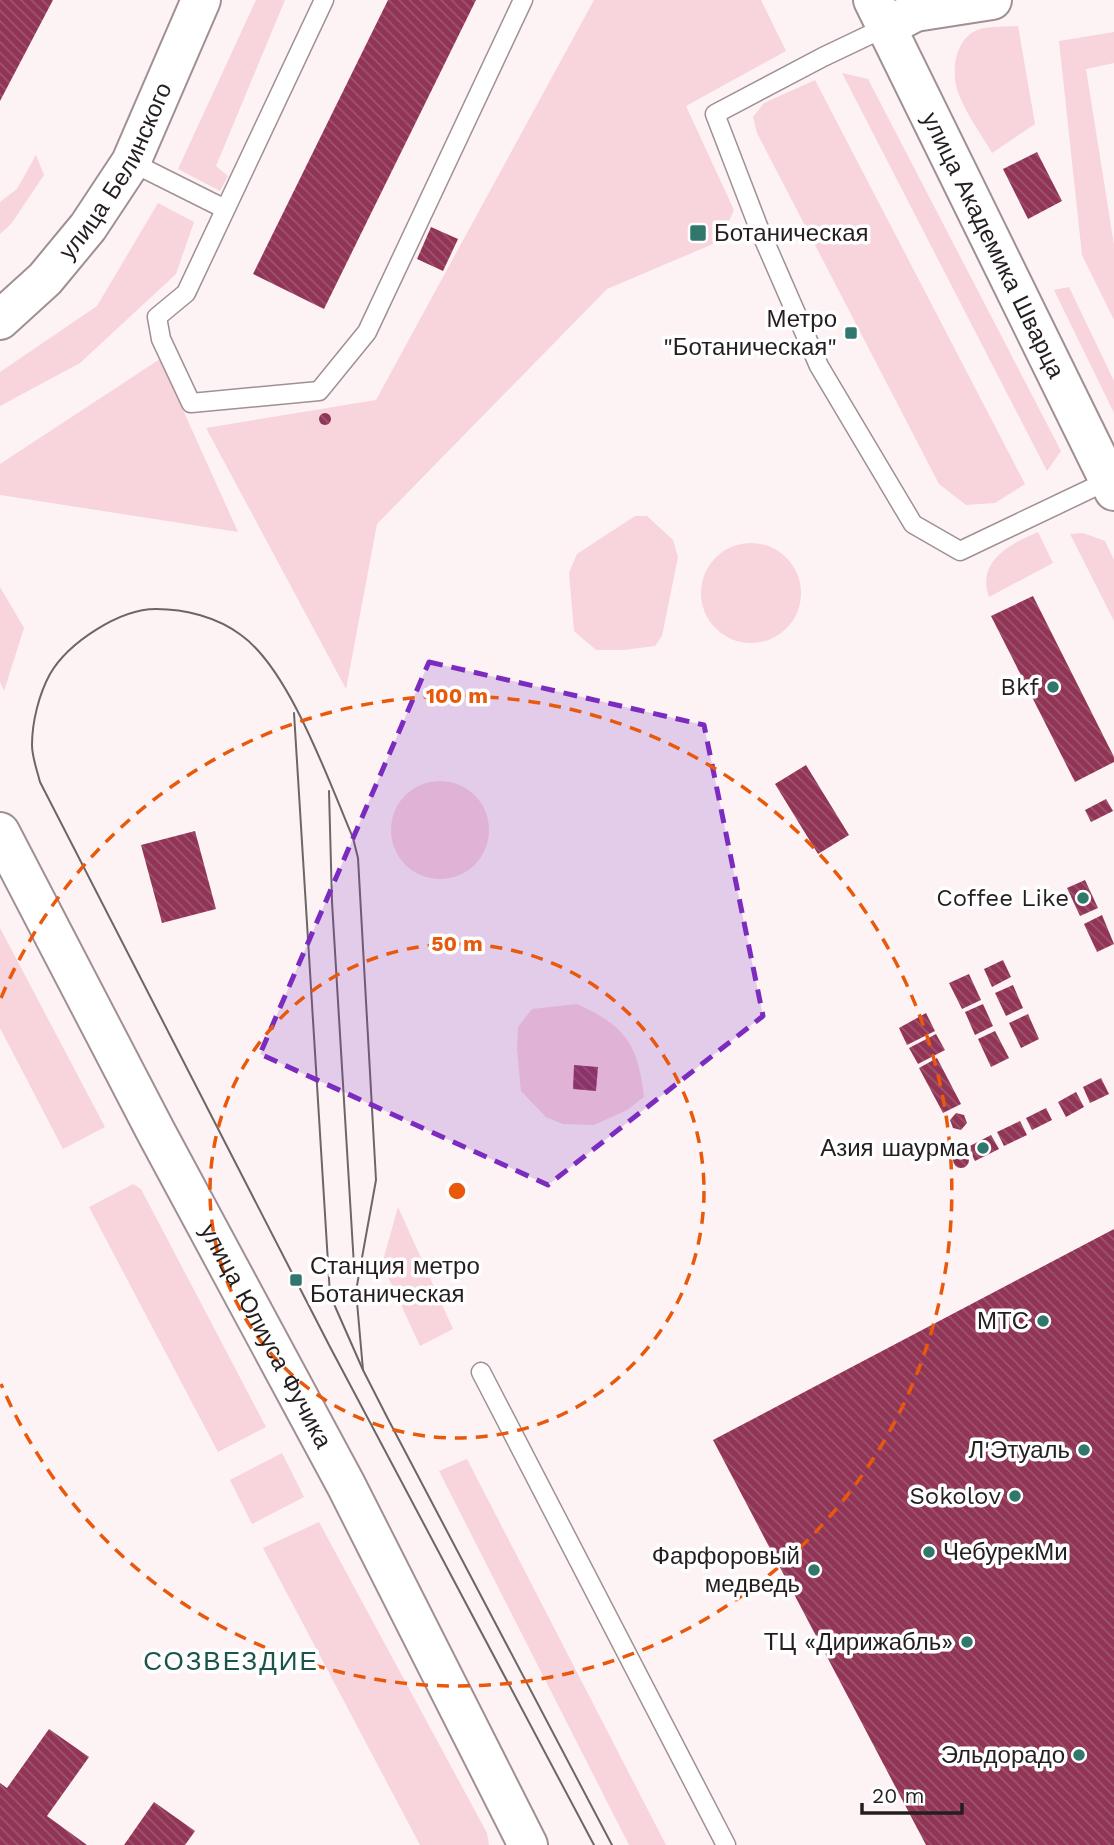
<svg xmlns="http://www.w3.org/2000/svg" width="1114" height="1845" viewBox="0 0 1114 1845" font-family="'Work Sans',sans-serif">
	<style>
		.grass { fill: #f8d4dc }
		.building { fill: url(#building-back-hatch) }
		.lines { fill: none; stroke-linecap: round; stroke-linejoin: round }
		.service-casing { stroke: #a09094; stroke-width: 21 }
		.tertiary-casing { stroke: #a09094; stroke-width: 42 }
		.secondary-casing { stroke: #a09094; stroke-width: 42 }
		.service { stroke: #fff; stroke-width: 18 }
		.tertiary { stroke: #fff; stroke-width: 38 }
		.secondary { stroke: #fff; stroke-width: 38 }
		.tram { stroke: #6d6667; stroke-width: 2 }
		.marked { fill: #7b2cbf; fill-opacity: 0.2; stroke: #7b2cbf; stroke-width: 5; stroke-dasharray: 14 9; stroke-linejoin: round }
		.ring { fill: none; stroke: #e8590c; stroke-width: 3.5; stroke-dasharray: 12 9 }
		.poi-dot { fill: #31776c; stroke: #fff; stroke-width: 2.5 }
		.labels { text-anchor: middle; stroke-width: 7; stroke-linejoin: round; paint-order: stroke }
		.street-label { font-size: 24px; fill: #241e1f; stroke: #fff }
		.poi-label { font-size: 24px; fill: #241e1f; stroke: #fff; text-anchor: end }
		.neighbourhood-label { font-size: 26px; letter-spacing: 2px; fill: #1c544c; stroke: #fff }
		.centre { fill: #e8590c; stroke: #fff; stroke-width: 3.5 }
		.ring-label { font-size: 21px; text-anchor: middle; font-weight: bold; fill: #e8590c; stroke: #fff; stroke-width: 7; stroke-linejoin: round; paint-order: stroke }
	</style>
	<defs>
		<pattern id="building-back-hatch" width="6" height="6" patternUnits="userSpaceOnUse" patternTransform="scale(1.75)"><rect width="6" height="6" fill="#913455"/><path d="M-1 5l2 2M0 0l6 6M5-1l2 2" fill="none" stroke="#9c566f"/></pattern>
	</defs>
	<rect width="100%" height="100%" fill="#fdf3f5"/>
	<!-- grass -->
	<g class="grass">
		<path d="M 256,0 L 285,0 L 216,166 L 228,176 L 220,191 L 178,169 Z"/>
		<path d="M 594,0 L 761,0 L 786,51 L 686,106 L 734,210 L 720,241 L 607,289 L 377,524 L 346,689 L 206,428 L 376,400 Z"/>
		<path d="M 1018,26 L 1035,124 L 992,153 C 981,134 967,115 959,95 C 950,74 954,37 980,29 C 991,26 1006,27 1018,26 Z"/>
		<path d="M 1114,32 L 1114,63 L 1086,69 L 1114,245 L 1114,320 L 1082,255 L 1059,41 Z"/>
		<path d="M 842,73 L 868,79 L 1061,451 L 1047,471 Z"/>
		<path d="M 815,80 L 1025,484 L 995,503 L 966,505 L 939,484 L 757,133 L 753,117 L 764,103 Z"/>
		<path d="M 36,155 L 44,175 L 11,224 L 0,234 L 0,202 L 17,189 Z"/>
		<path d="M 158,203 L 194,222 L 176,274 L 80,363 L 0,406 L 0,372 L 97,306 Z"/>
		<path d="M 1069,287 L 1114,381 L 1114,413 L 1054,290 Z"/>
		<path d="M 160,359 L 238,532 L 0,495 L 0,464 Z"/>
		<path d="M 635,516 L 647,516 L 673,540 L 678,557 L 662,636 L 655,646 L 623,650 L 596,650 L 574,631 L 569,573 L 577,554 Z"/>
		<path d="M 1038,532 L 1053,563 L 989,597 C 976,561 1010,544 1038,532 Z"/>
		<path d="M 1083,533 L 1105,541 L 1114,560 L 1114,621 L 1070,534 Z"/>
		<circle cx="751" cy="593" r="50"/>
		<path d="M 0,587 L 24,628 L 4,691 L 0,682 Z"/>
		<circle cx="440" cy="830" r="49"/>
		<path d="M 0,928 L 105,1127 L 63,1149 L 0,1028 Z"/>
		<path d="M 577,1004 C 626,1026 638,1045 644,1097 L 627,1110 L 594,1125 L 563,1124 L 546,1117 L 521,1091 L 517,1049 L 518,1027 L 532,1009 Z"/>
		<path d="M 133,1184 L 141,1189 L 266,1427 L 218,1452 L 89,1207 Z"/>
		<path d="M 398,1207 L 453,1329 L 420,1346 L 382,1264 Z"/>
		<path d="M 282,1453 L 304,1497 L 252,1524 L 230,1480 Z"/>
		<path d="M 467,1459 L 666,1845 L 629,1845 L 439,1471 Z"/>
		<path d="M 319,1522 L 487,1833 L 489,1845 L 420,1845 L 263,1548 Z"/>
	</g>
	<!-- building -->
	<g class="building">
		<path d="M 0,0 L 53,0 L 0,101 Z"/>
		<path d="M 388,0 L 476,0 L 324,309 L 253,274 Z"/>
		<path d="M 1037,152 L 1062,201 L 1028,219 L 1003,169 Z"/>
		<path d="M 431,227 L 458,239 L 443,271 L 417,259 Z"/>
		<circle cx="325" cy="419" r="6"/>
		<path d="M 1033,596 L 1114,757 L 1114,762 L 1075,782 L 991,616 Z"/>
		<path d="M 806,765 L 849,835 L 818,854 L 775,784 Z"/>
		<path d="M 1106,799 L 1113,811 L 1091,822 L 1085,810 Z"/>
		<path d="M 195,831 L 216,909 L 162,923 L 141,845 Z"/>
		<path d="M 1085,880 L 1098,908 L 1080,916 L 1067,888 Z"/>
		<path d="M 1102,915 L 1114,944 L 1097,952 L 1084,924 Z"/>
		<path d="M 1003,960 L 1011,977 L 992,987 L 984,969 Z"/>
		<path d="M 969,974 L 981,1000 L 962,1009 L 949,983 Z"/>
		<path d="M 1013,985 L 1023,1008 L 1006,1016 L 995,993 Z"/>
		<path d="M 983,1004 L 993,1026 L 975,1035 L 965,1012 Z"/>
		<path d="M 926,1013 L 935,1031 L 907,1045 L 899,1028 Z"/>
		<path d="M 1028,1014 L 1039,1039 L 1021,1048 L 1009,1023 Z"/>
		<path d="M 995,1031 L 1009,1058 L 991,1067 L 978,1039 Z"/>
		<path d="M 936,1034 L 945,1050 L 918,1064 L 909,1048 Z"/>
		<path d="M 937,1058 L 961,1104 L 943,1113 L 919,1068 Z"/>
		<path d="M 574,1065 L 598,1067 L 596,1091 L 573,1089 Z"/>
		<path d="M 1101,1078 L 1109,1094 L 1090,1103 L 1083,1087 Z"/>
		<path d="M 1076,1092 L 1084,1107 L 1066,1117 L 1058,1102 Z"/>
		<path d="M 1046,1108 L 1052,1120 L 1032,1130 L 1026,1118 Z"/>
		<path d="M 956,1113 L 964,1115 L 967,1123 L 961,1130 L 953,1128 L 950,1120 Z"/>
		<path d="M 1020,1121 L 1027,1135 L 1004,1146 L 997,1132 Z"/>
		<path d="M 991,1135 L 999,1149 L 975,1161 L 968,1147 Z"/>
		<circle cx="961" cy="1160" r="8"/>
		<path d="M 1114,1229 L 1114,1845 L 926,1845 L 713,1440 Z"/>
		<path d="M 49,1729 L 89,1757 L 47,1816 L 87,1845 L 0,1845 L 0,1783 L 7,1788 Z"/>
		<path d="M 154,1802 L 195,1831 L 185,1845 L 124,1845 Z"/>
	</g>
	<g class="lines">
		<defs>
			<g id="service">
				<path d="M 324,0 L 186,293 L 157,317 L 161,339 L 191,403 L 319,391 L 367,332 L 523,0"/>
				<path d="M 886,27 L 823,57 L 715,114 L 758,226 L 819,366 L 913,524 L 960,551 L 1109,480"/>
				<path d="M 131,162 L 225,209"/>
				<path d="M 481,1372 L 726,1845"/>
			</g>
			<g id="tertiary">
				<path id="s1" d="M 873,0 L 1114,491"/>
				<path d="M 886,27 L 915,12 L 992,0"/>
				<path id="s2" d="M 0,832 L 156,1132 L 346,1485 L 528,1845"/>
			</g>
			<g id="secondary">
				<path id="s3" d="M 0,320 L 45,279 L 88,227 L 131,162 L 201,0"/>
			</g>
		</defs>
		<!-- service casing -->
		<use href="#service" class="service-casing"/>
		<!-- tertiary casing -->
		<use href="#tertiary" class="tertiary-casing"/>
		<!-- secondary casing -->
		<use href="#secondary" class="secondary-casing"/>
		<!-- service -->
		<use href="#service" class="service"/>
		<!-- tertiary -->
		<use href="#tertiary" class="tertiary"/>
		<!-- secondary -->
		<use href="#secondary" class="secondary"/>
		<!-- tram -->
		<g class="tram">
			<path d="M 294,713 L 330,1295 L 363,1370 L 388,1419 L 612,1845"/>
			<path d="M 329,791 L 332,902 L 354,1266"/>
			<path d="M 363,1370 L 356,1291 L 376,1180 L 358,858 L 353,838 C 329,782 290,670 241,635 C 217,617 185,609 156,609 C 119,609 68,643 50,674 C 39,694 32,722 32,745 C 32,757 37,770 40,782 L 329,1345 L 594,1845"/>
		</g>
	</g>
	<!-- marked area -->
	<path class="marked" d="M 429,662 L 704,725 L 763,1016 L 548,1185 L 260,1054 Z"/>
	<!-- distance rings -->
	<g class="ring">
		<circle cx="457" cy="1191" r="247"/>
		<path d="M1 998A495 495 0 1 1 1 1384"/>
	</g>
	<!-- markers -->
	<g class="poi-dot">
		<rect x="689" y="224" width="18" height="18" rx="3.5"/>
		<rect x="844" y="326" width="14" height="14" rx="3.5"/>
		<circle cx="1053" cy="687" r="7"/>
		<circle cx="1083" cy="898" r="7"/>
		<circle cx="983" cy="1148" r="7"/>
		<rect x="289" y="1273" width="14" height="14" rx="3.5"/>
		<circle cx="1043" cy="1321" r="7"/>
		<circle cx="1084" cy="1450" r="7"/>
		<circle cx="1015" cy="1496" r="7"/>
		<circle cx="929" cy="1552" r="7"/>
		<circle cx="814" cy="1570" r="7"/>
		<circle cx="967" cy="1642" r="7"/>
		<circle cx="1079" cy="1755" r="7"/>
	</g>
	<g class="labels">
		<!-- street labels -->
		<g class="street-label">
			<text dy="8" stroke="none"><textPath href="#s3" startOffset="191">улица Белинского</textPath></text>
			<text dy="8" stroke="none"><textPath href="#s1" startOffset="273">улица Академика Шварца</textPath></text>
			<text dy="8" stroke="none"><textPath href="#s2" startOffset="570">улица Юлиуса Фучика</textPath></text>
		</g>
		<!-- poi labels -->
		<g class="poi-label">
			<text x="714" y="241" text-anchor="start">Ботаническая</text>
			<text x="837" y="327">Метро<tspan x="837" dy="28">"Ботаническая"</tspan></text>
			<text x="1039" y="695">Bkf</text>
			<text x="1069" y="906">Coffee Like</text>
			<text x="969" y="1156">Азия шаурма</text>
			<text x="310" y="1274" text-anchor="start">Станция метро<tspan x="310" dy="28">Ботаническая</tspan></text>
			<text x="1029" y="1329">МТС</text>
			<text x="1070" y="1458">Л'Этуаль</text>
			<text x="1001" y="1504">Sokolov</text>
			<text x="943" y="1560" text-anchor="start">ЧебурекМи</text>
			<text x="800" y="1564">Фарфоровый<tspan x="800" dy="28">медведь</tspan></text>
			<text x="953" y="1650">ТЦ «Дирижабль»</text>
			<text x="1065" y="1763">Эльдорадо</text>
		</g>
		<!-- neighbourhood labels -->
		<g class="neighbourhood-label">
			<text x="231" y="1670">СОЗВЕЗДИЕ</text>
		</g>
	</g>
	<circle cx="457" cy="1191" r="10" class="centre"/>
	<g class="ring-label">
		<text x="457" y="703">100 m</text>
		<text x="457" y="951">50 m</text>
	</g>
	<!-- scale -->
	<path d="M862 1803v10h100v-10" fill="none" stroke="#241e1f" stroke-width="3.5"/>
	<text x="872" y="1803" font-size="21" fill="#241e1f" stroke="#ffffff" stroke-width="5" paint-order="stroke">20 m</text>
</svg>
